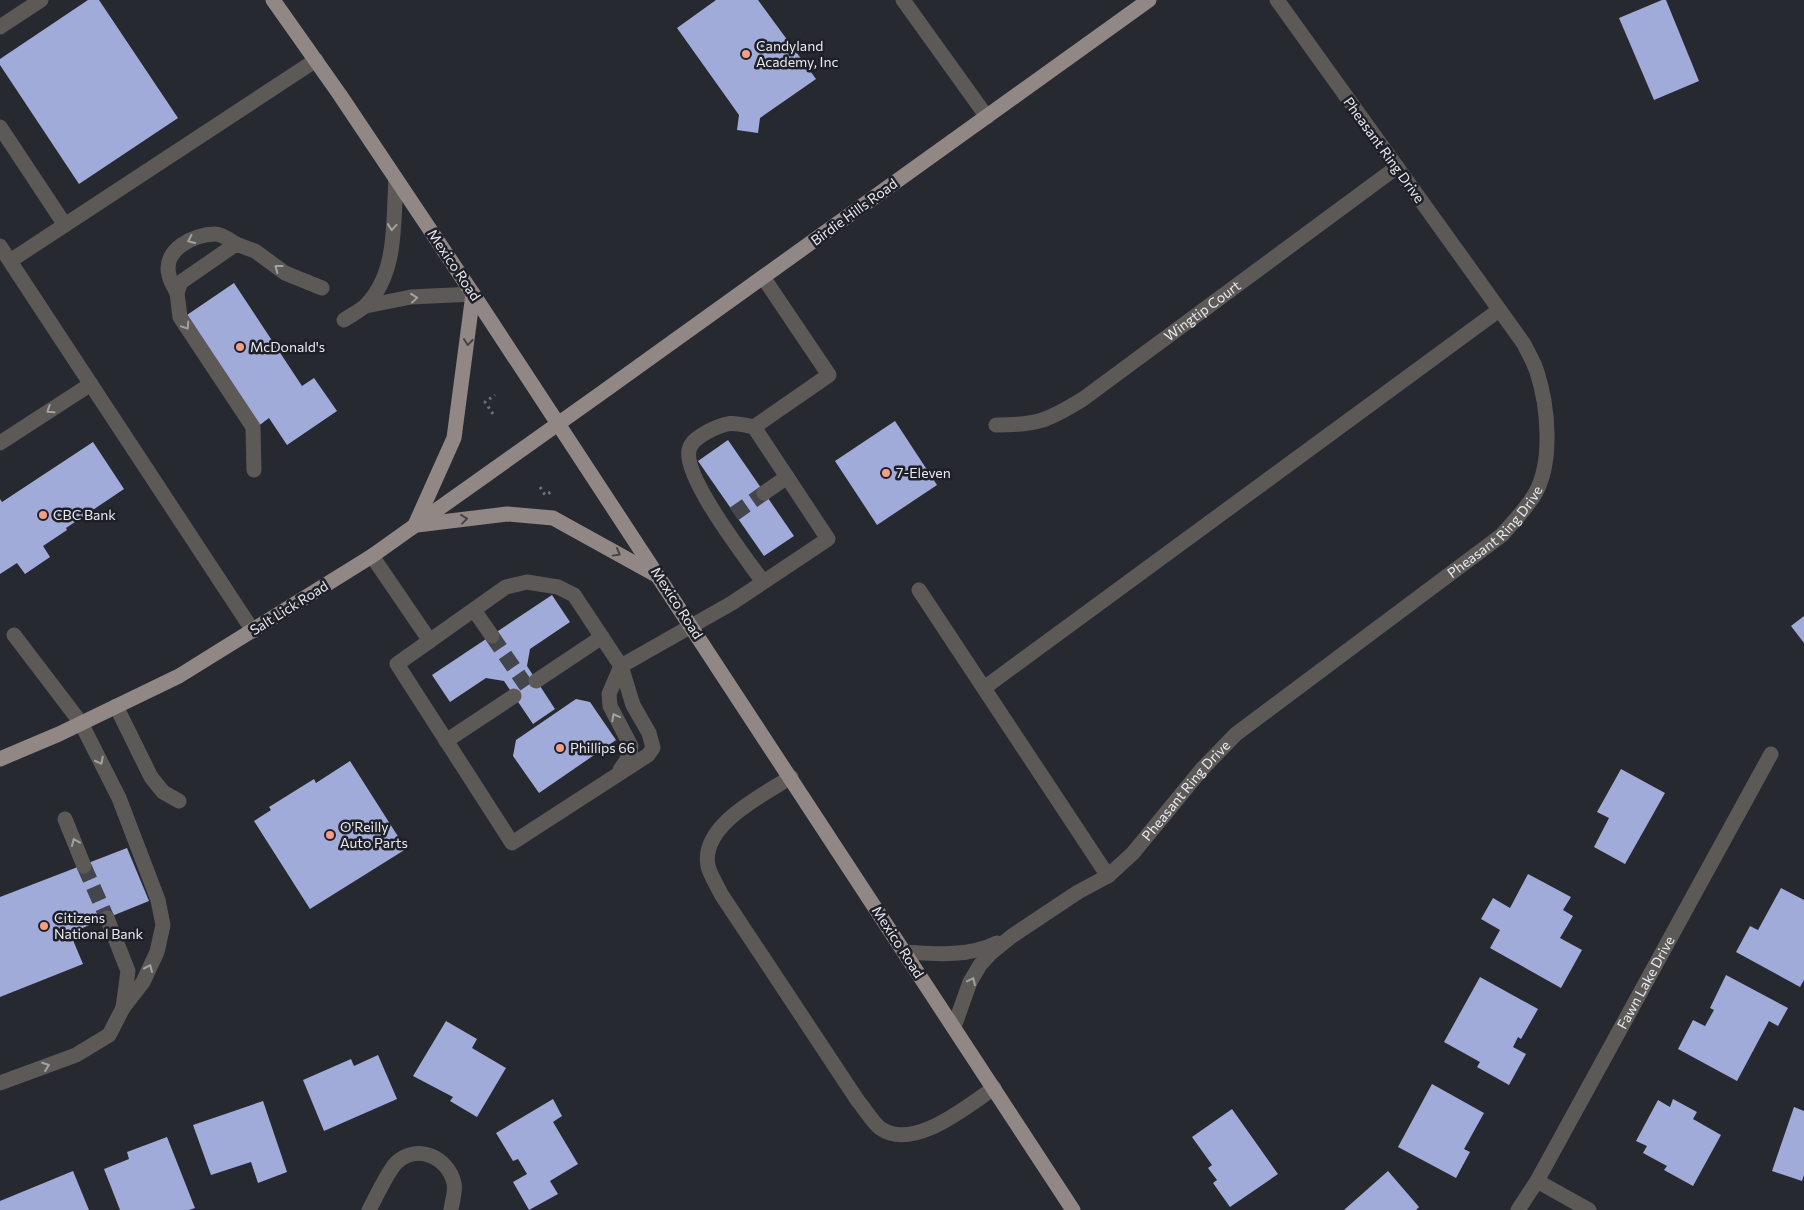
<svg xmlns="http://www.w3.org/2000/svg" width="1804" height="1210" viewBox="0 0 1804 1210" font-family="Commissioner,sans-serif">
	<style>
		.building { fill: #a1abd9 }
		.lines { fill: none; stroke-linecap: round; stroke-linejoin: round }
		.minor-tunnel { stroke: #44464e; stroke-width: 15; stroke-dasharray: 15 8; stroke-linecap: butt }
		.path { stroke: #6f7178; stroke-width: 3; stroke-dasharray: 2.5 4; stroke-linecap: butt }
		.minor { stroke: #5d5957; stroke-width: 15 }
		.major { stroke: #918784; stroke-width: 15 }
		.oneway { stroke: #a2a2a3 }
		.oneway2 { stroke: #464348 }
		.poi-dot { fill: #f49e87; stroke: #1e1f27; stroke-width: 2 }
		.labels { text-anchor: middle; stroke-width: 5; stroke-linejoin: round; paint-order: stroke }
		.poi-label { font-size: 14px; fill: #e8eaef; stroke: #1e1f27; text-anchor: start }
		.street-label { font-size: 14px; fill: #e8eaef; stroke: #1e1f27 }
	</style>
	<rect width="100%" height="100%" fill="#272931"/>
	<!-- building -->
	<g class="building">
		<path d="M 88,0 L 99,0 L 178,118 L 79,184 L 0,65 L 0,59 Z"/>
		<path d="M 716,0 L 758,0 L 816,79 L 760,118 L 758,133 L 737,130 L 739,115 L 677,28 Z"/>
		<path d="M 1662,0 L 1666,0 L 1699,81 L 1654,100 L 1619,18 Z"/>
		<path d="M 234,283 L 302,386 L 314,378 L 337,411 L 287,445 L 269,418 L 257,427 L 184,317 Z"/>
		<path d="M 895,421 L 937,485 L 877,525 L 835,461 Z"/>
		<path d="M 728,440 L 794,536 L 764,556 L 698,461 Z"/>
		<path d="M 93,442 L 124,489 L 66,528 L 67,530 L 43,546 L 50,557 L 25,574 L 17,563 L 0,574 L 0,499 L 2,502 Z"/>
		<path d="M 552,595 L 570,622 L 530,649 L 527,666 L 555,709 L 533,724 L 504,681 L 486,678 L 450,702 L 432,675 Z"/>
		<path d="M 1804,616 L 1804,643 L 1791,626 Z"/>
		<path d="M 576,699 L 590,702 L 616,740 L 539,793 L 513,756 L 516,740 Z"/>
		<path d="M 350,761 L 406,849 L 310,909 L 254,821 L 271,810 L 269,807 L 314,779 L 316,783 Z"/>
		<path d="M 1621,769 L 1665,793 L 1625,864 L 1594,847 L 1609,818 L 1597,812 Z"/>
		<path d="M 127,848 L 149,901 L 70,933 L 83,964 L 0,997 L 0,897 Z"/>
		<path d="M 1528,874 L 1571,897 L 1563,910 L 1573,916 L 1560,938 L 1582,950 L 1561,988 L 1490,948 L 1500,930 L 1481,919 L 1493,898 L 1510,908 Z"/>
		<path d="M 1781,888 L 1804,900 L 1804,980 L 1800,987 L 1736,952 L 1750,926 L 1758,930 Z"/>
		<path d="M 1726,975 L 1788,1008 L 1778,1026 L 1769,1021 L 1737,1081 L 1678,1049 L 1693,1020 L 1705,1026 L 1714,1010 L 1710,1008 Z"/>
		<path d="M 1480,977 L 1538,1009 L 1521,1039 L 1518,1037 L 1513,1047 L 1526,1054 L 1509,1085 L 1477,1067 L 1480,1062 L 1444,1042 Z"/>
		<path d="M 446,1021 L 477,1039 L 472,1048 L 506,1068 L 477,1117 L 450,1101 L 453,1097 L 413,1076 Z"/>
		<path d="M 378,1055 L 397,1099 L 324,1131 L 303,1080 L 351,1059 L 354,1066 Z"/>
		<path d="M 1432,1084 L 1484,1113 L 1464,1149 L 1470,1152 L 1456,1178 L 1398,1147 Z"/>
		<path d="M 553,1099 L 562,1116 L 553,1122 L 578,1164 L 550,1181 L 558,1194 L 529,1210 L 513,1182 L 527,1174 L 518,1159 L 513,1161 L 496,1133 Z"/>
		<path d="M 1673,1099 L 1697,1112 L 1693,1119 L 1721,1135 L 1693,1186 L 1664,1170 L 1667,1166 L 1643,1153 L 1647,1146 L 1636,1141 L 1658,1100 L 1670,1107 Z"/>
		<path d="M 263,1101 L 287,1172 L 258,1183 L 251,1162 L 211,1175 L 193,1125 Z"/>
		<path d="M 1794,1107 L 1804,1111 L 1804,1175 L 1802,1181 L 1772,1171 Z"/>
		<path d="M 1232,1109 L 1278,1174 L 1230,1207 L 1213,1183 L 1217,1180 L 1208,1168 L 1212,1165 L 1192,1137 Z"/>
		<path d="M 167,1137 L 195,1208 L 189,1210 L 120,1210 L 104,1169 L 129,1159 L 127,1152 Z"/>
		<path d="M 73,1171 L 89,1210 L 0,1210 L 0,1201 Z"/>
		<path d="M 1388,1171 L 1419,1207 L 1416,1210 L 1344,1210 Z"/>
	</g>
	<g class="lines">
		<!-- minor-tunnel -->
		<g class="minor-tunnel">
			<path d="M 734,514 L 764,493"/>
			<path d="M 492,636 L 527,687"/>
			<path d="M 84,866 L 107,918"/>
		</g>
		<!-- path -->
		<g class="path">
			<path d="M 493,414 L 485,402 L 495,395"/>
			<path d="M 540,487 L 545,495 L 553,491"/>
		</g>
		<!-- minor -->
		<g class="minor">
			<path d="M 903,0 L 987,117"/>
			<path d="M 0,27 L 41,0"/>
			<path d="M 0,127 L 65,225"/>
			<path d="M 0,246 L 253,631"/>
			<path d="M 10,261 L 316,60"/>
			<path d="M 177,293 C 174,287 170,281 169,275 C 162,250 194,234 215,234 C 222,234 230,240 236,244"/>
			<path d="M 366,306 L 411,297 L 473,294"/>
			<path d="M 344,320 C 351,315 360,311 366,305 C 398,273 393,220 396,179"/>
			<path id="s1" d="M 996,425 C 1038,425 1047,421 1083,399 L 1397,167"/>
			<path d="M 754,427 C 732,422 728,421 707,432 C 700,436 691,441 689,450 C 683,477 746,558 763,582"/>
			<path d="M 0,443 L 91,384"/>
			<path d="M 254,470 L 253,427 L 180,317 L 177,293 L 181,282 L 236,244 L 255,251 L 285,273 L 322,288"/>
			<path d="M 764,493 L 787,477"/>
			<path d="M 372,556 L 430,641"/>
			<path d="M 527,582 L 558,587 L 574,595 L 621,666 L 633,705 L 649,733 L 653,748 L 648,755 L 512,843 L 397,664 L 506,587 Z"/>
			<path d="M 919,590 L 1108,876"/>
			<path d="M 474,610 L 492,636"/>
			<path d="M 14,635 L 81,723 L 119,798 L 158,900 L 163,925 L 157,952 L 143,982 L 123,1008"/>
			<path d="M 536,681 L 602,637"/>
			<path d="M 984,688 L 1499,310"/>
			<path d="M 116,706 L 151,777 L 163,792 L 179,801"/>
			<path d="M 446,741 L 514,696"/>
			<path d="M 620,770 L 630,755 L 631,746 L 610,706 L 609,694 L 621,666 L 732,603 L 828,539 L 754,427 L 829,375 L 763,277"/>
			<path d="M 791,777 C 763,795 700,825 708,866 C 710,875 717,885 721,894 L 858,1101 C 865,1109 872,1122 880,1128 C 913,1152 967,1106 994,1088"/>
			<path d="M 65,819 L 84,866"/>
			<path d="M 905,952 C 937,954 968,957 997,943"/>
			<path id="s2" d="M 954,1027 L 970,982 L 980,965 L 991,953 L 1012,936 L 1078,892 L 1108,876 L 1133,853 L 1202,769 L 1236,734 L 1502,535 C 1514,521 1527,508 1536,492 C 1553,460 1548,406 1537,372 C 1534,362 1528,353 1524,344 L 1277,0"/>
			<path d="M 0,1083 L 76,1055 L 109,1035 L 123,1008 L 128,971 L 107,918"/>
			<path d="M 1537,1181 L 1589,1210"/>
			<path d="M 369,1210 C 375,1199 388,1171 396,1163 C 417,1143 448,1157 454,1183 C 456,1190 452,1202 451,1210"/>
			<path id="s3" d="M 1518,1210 L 1537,1181 L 1771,754"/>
		</g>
		<!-- major -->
		<g class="major">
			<path d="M 273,0 L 340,95 L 473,294 L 1073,1210"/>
			<path d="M 415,525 L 454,438 L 473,294"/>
			<path d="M 417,525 L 507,514 L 553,518 L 656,575"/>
			<path d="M 0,759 L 59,734 L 179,676 L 372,556 L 600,394 L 1149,0"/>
		</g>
	</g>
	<!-- one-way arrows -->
	<defs><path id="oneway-chevron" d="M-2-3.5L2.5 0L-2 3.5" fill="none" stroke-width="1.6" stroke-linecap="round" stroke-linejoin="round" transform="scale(1.25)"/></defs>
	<g class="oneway">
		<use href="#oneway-chevron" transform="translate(392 227) rotate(95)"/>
		<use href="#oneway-chevron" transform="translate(191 240) rotate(155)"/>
		<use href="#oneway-chevron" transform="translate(278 268) rotate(-143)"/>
		<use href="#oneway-chevron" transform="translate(414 298) rotate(-6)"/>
		<use href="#oneway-chevron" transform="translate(186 326) rotate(56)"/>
		<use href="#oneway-chevron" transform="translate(50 410) rotate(147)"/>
		<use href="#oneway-chevron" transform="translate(615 717) rotate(-118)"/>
		<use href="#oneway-chevron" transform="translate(100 761) rotate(63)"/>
		<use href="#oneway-chevron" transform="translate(75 842) rotate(-113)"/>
		<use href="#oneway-chevron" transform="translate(149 968) rotate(-66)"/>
		<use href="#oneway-chevron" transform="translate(972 981) rotate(-65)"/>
		<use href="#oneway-chevron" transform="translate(46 1066) rotate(-20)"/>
	</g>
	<g class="oneway2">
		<use href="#oneway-chevron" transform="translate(468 342) rotate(97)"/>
		<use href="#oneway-chevron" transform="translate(464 519) rotate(-7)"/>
		<use href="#oneway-chevron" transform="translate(617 553) rotate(29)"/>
	</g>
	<!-- markers -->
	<g class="poi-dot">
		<circle cx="746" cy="54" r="5"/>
		<circle cx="240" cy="347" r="5"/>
		<circle cx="886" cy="473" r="5"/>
		<circle cx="43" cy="515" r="5"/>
		<circle cx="560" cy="748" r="5"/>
		<circle cx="330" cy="835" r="5"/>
		<circle cx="44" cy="926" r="5"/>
	</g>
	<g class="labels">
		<!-- poi labels -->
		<g class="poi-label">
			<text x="756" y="51">Candyland<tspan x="756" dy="16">Academy, Inc</tspan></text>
			<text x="250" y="352">McDonald's</text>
			<text x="896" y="478">7-Eleven</text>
			<text x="53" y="520">CBC Bank</text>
			<text x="570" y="753">Phillips 66</text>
			<text x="340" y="832">O'Reilly<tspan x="340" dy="16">Auto Parts</tspan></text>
			<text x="54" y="923">Citizens<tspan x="54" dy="16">National Bank</tspan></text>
		</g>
		<!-- street labels -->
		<g class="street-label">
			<text transform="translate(1384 150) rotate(54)" y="5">Pheasant Ring Drive</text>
			<text transform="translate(854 212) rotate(-36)" y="5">Birdie Hills Road</text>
			<text transform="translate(454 265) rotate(56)" y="5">Mexico Road</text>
			<text dy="5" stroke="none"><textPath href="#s1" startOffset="241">Wingtip Court</textPath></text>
			<text dy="5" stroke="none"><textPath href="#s2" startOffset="745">Pheasant Ring Drive</textPath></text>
			<text transform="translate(677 603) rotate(57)" y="5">Mexico Road</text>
			<text transform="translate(289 608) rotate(-32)" y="5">Salt Lick Road</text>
			<text dy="5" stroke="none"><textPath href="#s2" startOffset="340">Pheasant Ring Drive</textPath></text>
			<text transform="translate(898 942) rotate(57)" y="5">Mexico Road</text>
			<text dy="5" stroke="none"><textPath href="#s3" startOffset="261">Fawn Lake Drive</textPath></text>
		</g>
	</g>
</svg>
